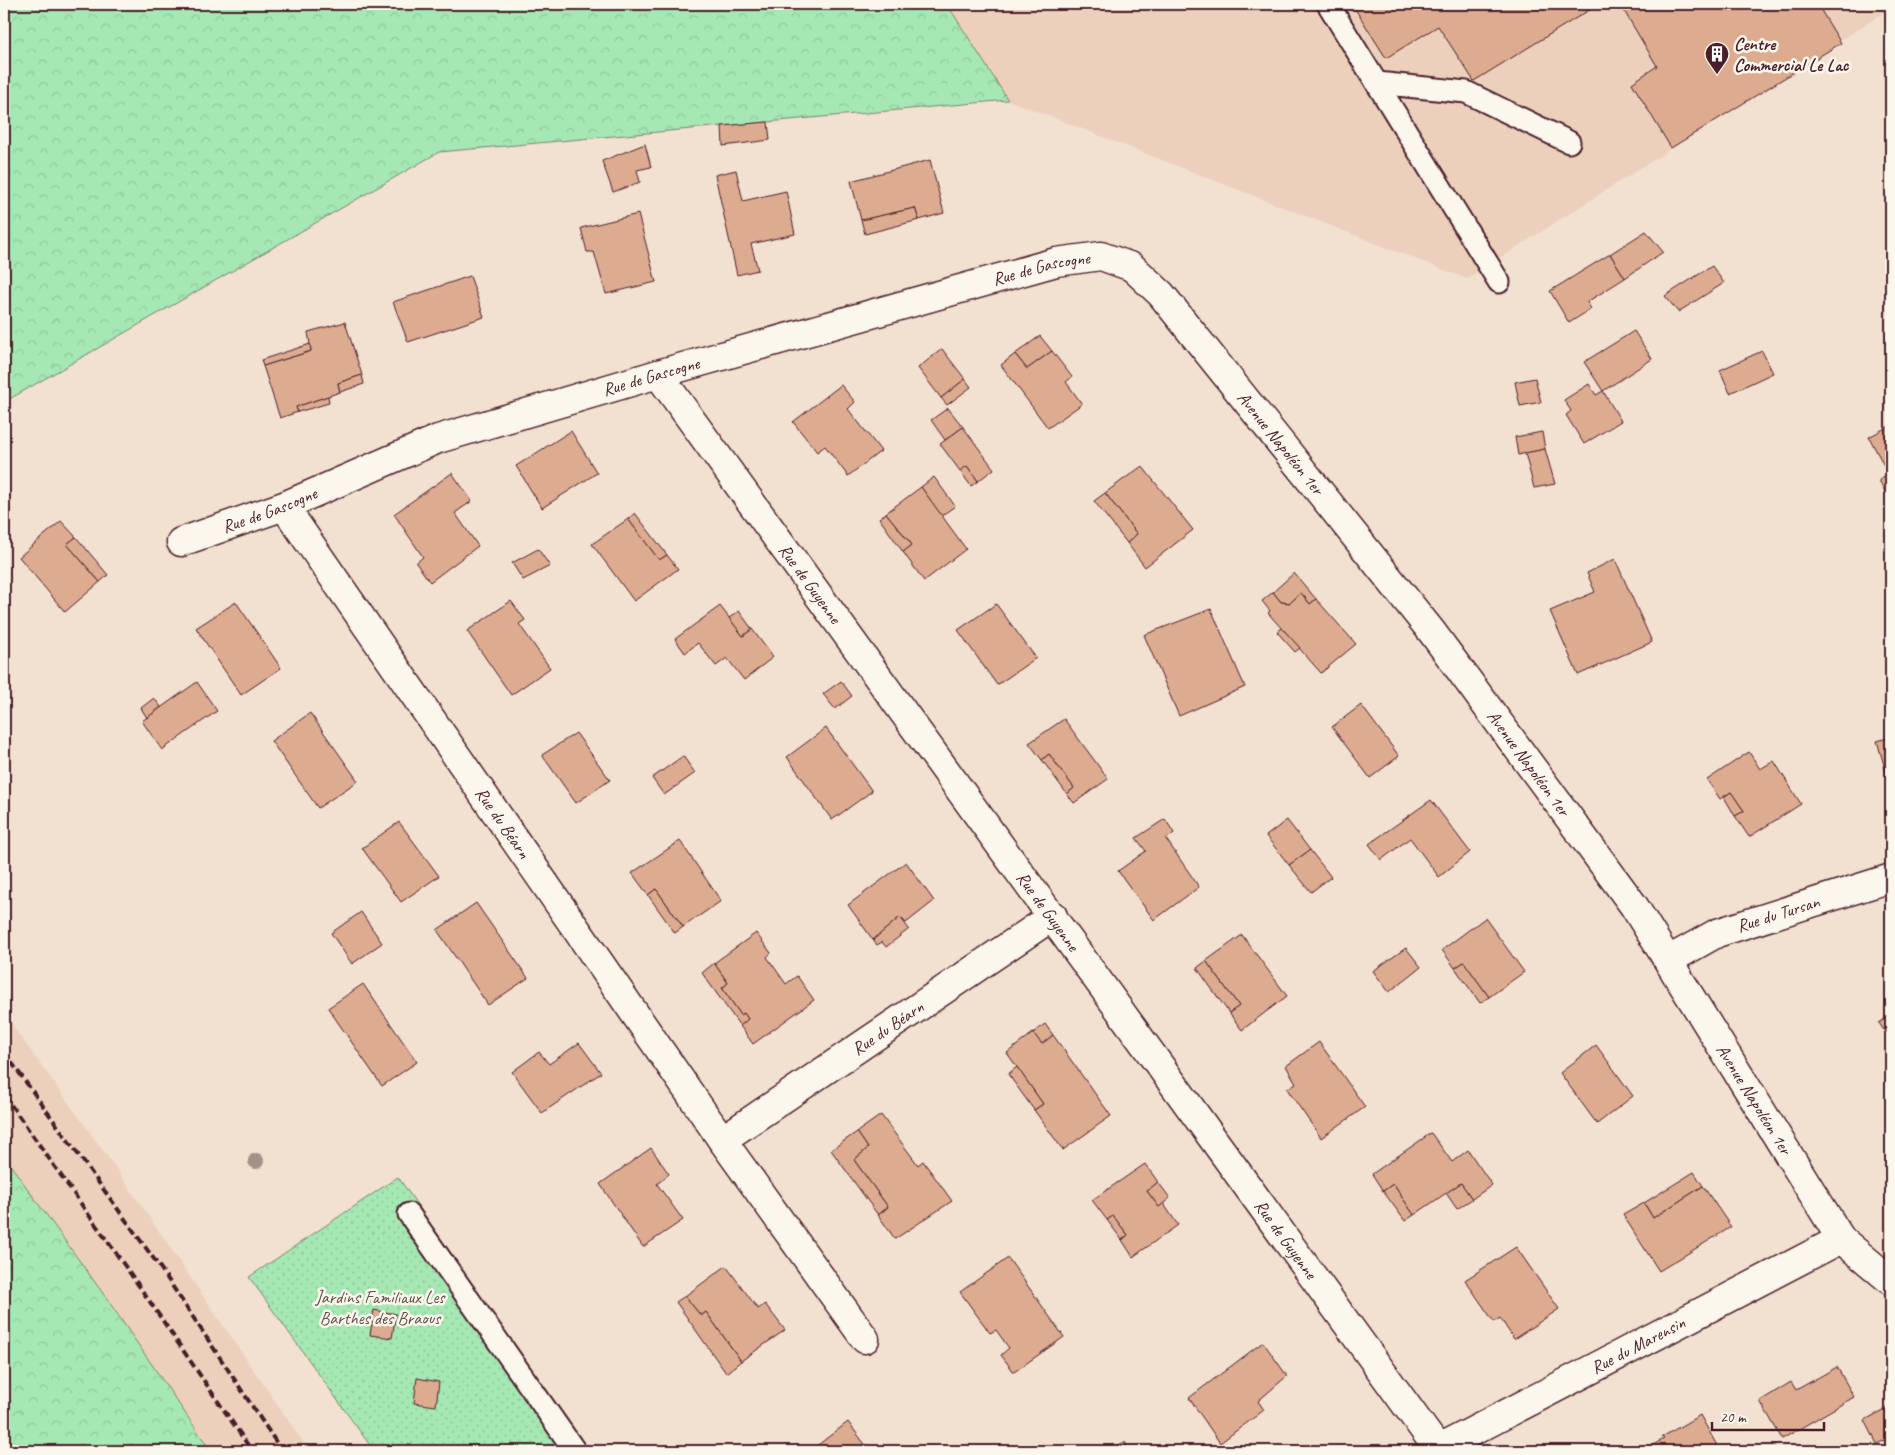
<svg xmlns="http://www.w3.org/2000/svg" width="1895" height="1455" viewBox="0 0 1895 1455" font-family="Caveat,sans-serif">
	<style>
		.built { fill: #ecd0bc }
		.forest { fill: url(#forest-crowns); stroke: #78846f }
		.garden { fill: url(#garden-dots); stroke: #78846f }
		.building { fill: #ddab8f; stroke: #4a1f2b }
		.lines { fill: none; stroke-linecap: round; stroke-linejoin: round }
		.service-casing { stroke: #4a1f2b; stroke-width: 25 }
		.minor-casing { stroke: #4a1f2b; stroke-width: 31 }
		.service { stroke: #fbf7ec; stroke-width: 21 }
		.minor { stroke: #fbf7ec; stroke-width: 28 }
		.rail { stroke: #4a1f2b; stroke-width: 4; stroke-dasharray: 8 4; stroke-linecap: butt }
		.tree { fill: #a29188 }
		.labels { text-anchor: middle; stroke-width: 5; stroke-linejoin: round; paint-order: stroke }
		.poi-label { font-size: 18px; font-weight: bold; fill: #4a1f2b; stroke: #fbf7ec; text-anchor: start }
		.street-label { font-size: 18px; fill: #4a1f2b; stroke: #fbf7ec }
		.park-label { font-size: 18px; fill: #61514d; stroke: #fbf7ec }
	</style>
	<defs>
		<pattern id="forest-crowns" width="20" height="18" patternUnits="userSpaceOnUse" patternTransform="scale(1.25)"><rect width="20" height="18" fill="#a5e8b3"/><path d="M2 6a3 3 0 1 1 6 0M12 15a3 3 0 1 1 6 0" fill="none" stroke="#90c79a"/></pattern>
		<pattern id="garden-dots" width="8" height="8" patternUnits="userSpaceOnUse" patternTransform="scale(1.25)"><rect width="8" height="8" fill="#a5e8b3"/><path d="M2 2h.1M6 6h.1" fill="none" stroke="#90c79a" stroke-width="1.8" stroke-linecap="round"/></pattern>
	</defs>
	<rect width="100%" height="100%" fill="#f2e0d0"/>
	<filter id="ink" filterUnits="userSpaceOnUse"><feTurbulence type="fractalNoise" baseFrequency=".02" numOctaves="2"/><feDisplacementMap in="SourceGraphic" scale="10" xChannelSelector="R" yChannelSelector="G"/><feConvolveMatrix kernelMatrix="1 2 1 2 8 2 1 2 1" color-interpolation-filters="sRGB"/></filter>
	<g filter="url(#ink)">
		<!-- built -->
		<g class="built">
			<path d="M 947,4 L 1891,4 L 1891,8 L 1467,279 L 1008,100 Z"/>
			<path d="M 4,1014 L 115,1167 L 309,1451 L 211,1451 L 107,1299 L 4,1156 Z"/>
		</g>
		<!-- forest -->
		<g class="forest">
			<path d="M 4,4 L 947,4 L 1008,100 L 439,152 L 6,401 L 4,404 Z"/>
			<path d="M 4,1156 L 107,1299 L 211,1451 L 4,1451 Z"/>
		</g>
		<!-- garden -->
		<path class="garden" d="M 398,1177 L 588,1451 L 374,1451 L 249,1277 Z"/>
		<!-- building -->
		<g class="building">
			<path d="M 1352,4 L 1599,4 L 1474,81 L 1438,26 L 1386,58 Z"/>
			<path d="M 1620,4 L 1817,4 L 1841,43 L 1671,148 L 1632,83 L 1657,66 Z"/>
			<path d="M 768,122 L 770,140 L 723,146 L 722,126 Z"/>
			<path d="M 645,144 L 651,167 L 637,170 L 640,182 L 613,192 L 602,161 Z"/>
			<path d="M 930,160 L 944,213 L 919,220 L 915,208 L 861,220 L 851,181 Z"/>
			<path d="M 736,170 L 743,201 L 786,191 L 795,234 L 751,244 L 758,270 L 737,275 L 715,175 Z"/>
			<path d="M 915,208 L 919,220 L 865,234 L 861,220 Z"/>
			<path d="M 638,214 L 656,282 L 606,294 L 594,252 L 587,252 L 581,228 Z"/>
			<path d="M 1646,231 L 1663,252 L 1625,278 L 1610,254 Z"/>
			<path d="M 1610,254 L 1625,278 L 1587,302 L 1591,309 L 1569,323 L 1550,291 Z"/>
			<path d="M 1712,266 L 1724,283 L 1678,312 L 1665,296 Z"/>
			<path d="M 470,276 L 484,317 L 408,342 L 393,302 Z"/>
			<path d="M 345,322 L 362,375 L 338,383 L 340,392 L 296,407 L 298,412 L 280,418 L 263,366 L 311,351 L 308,332 Z"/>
			<path d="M 1634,331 L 1652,359 L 1603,391 L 1584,362 Z"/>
			<path d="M 1040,336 L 1052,351 L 1027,369 L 1015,354 Z"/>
			<path d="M 310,344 L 311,351 L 263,366 L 261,360 Z"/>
			<path d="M 942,349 L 965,379 L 941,398 L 918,368 Z"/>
			<path d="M 1052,351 L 1072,377 L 1066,382 L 1082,404 L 1048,428 L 1001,365 L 1015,354 L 1027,369 Z"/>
			<path d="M 1762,351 L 1773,373 L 1730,393 L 1720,370 Z"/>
			<path d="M 362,375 L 364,384 L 340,392 L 338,383 Z"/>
			<path d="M 1535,378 L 1541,402 L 1520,406 L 1515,382 Z"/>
			<path d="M 965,379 L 971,387 L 947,405 L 941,398 Z"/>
			<path d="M 1589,384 L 1596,395 L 1603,391 L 1621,421 L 1584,444 L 1566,415 L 1571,411 L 1564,400 Z"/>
			<path d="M 841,385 L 855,402 L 848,409 L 881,451 L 848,476 L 825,446 L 817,452 L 793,422 Z"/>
			<path d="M 328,396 L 329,403 L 298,412 L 296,407 Z"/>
			<path d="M 948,408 L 963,427 L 945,440 L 931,420 Z"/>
			<path d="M 1891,425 L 1891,494 L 1887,496 L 1879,480 L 1889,475 L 1869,437 Z"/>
			<path d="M 963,427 L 994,469 L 978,481 L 967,466 L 960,471 L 940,444 Z"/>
			<path d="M 571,431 L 597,473 L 542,508 L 516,466 Z"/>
			<path d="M 1542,432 L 1545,449 L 1518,455 L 1515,437 Z"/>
			<path d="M 1545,449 L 1555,484 L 1534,488 L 1525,453 Z"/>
			<path d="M 967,466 L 978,481 L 971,486 L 960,471 Z"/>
			<path d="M 1142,466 L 1193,530 L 1145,567 L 1127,543 L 1137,534 L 1105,493 Z"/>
			<path d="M 452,473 L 472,501 L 455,513 L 478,546 L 430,582 L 416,563 L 423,557 L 394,514 Z"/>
			<path d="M 934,477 L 955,506 L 941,516 L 921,487 Z"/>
			<path d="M 921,487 L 966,549 L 924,581 L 903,552 L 912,545 L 886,513 Z"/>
			<path d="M 1105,493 L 1137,534 L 1127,543 L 1094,501 Z"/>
			<path d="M 635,513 L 667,555 L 659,560 L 628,519 Z"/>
			<path d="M 886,513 L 912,545 L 903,552 L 879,518 Z"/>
			<path d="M 628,519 L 659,560 L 667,555 L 678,569 L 634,601 L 592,544 Z"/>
			<path d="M 61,521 L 76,537 L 67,544 L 100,582 L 65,612 L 19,557 Z"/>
			<path d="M 76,537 L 108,575 L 100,582 L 67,544 Z"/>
			<path d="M 538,549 L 550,566 L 523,580 L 512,563 Z"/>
			<path d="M 1615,559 L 1652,642 L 1578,675 L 1550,611 L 1595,592 L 1587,573 Z"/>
			<path d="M 1294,573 L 1316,599 L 1310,604 L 1301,593 L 1290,603 L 1281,602 L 1273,592 Z"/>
			<path d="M 1273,592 L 1281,602 L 1290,603 L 1301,593 L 1310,604 L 1316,599 L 1356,644 L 1321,673 L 1268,613 L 1270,611 L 1262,601 Z"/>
			<path d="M 511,601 L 525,620 L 519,624 L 550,668 L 511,695 L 467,631 Z"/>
			<path d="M 236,602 L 281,668 L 241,695 L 196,628 Z"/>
			<path d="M 996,604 L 1036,658 L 997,685 L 958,630 Z"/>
			<path d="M 720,606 L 743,636 L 752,629 L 773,657 L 744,680 L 727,658 L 716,666 L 698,643 L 685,653 L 675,639 Z"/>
			<path d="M 1211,609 L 1245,687 L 1179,716 L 1144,635 Z"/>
			<path d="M 739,611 L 752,629 L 743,636 L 729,618 Z"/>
			<path d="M 1282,628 L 1300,648 L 1295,652 L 1277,632 Z"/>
			<path d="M 841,681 L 852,696 L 835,709 L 823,694 Z"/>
			<path d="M 197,682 L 217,711 L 162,750 L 142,721 Z"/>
			<path d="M 154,698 L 161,707 L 147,718 L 141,708 Z"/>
			<path d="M 1361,705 L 1399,756 L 1370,778 L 1332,727 Z"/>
			<path d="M 310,713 L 358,781 L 318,808 L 271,741 Z"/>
			<path d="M 1064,719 L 1108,779 L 1074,803 L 1067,794 L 1074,788 L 1049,754 L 1042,760 L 1029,743 Z"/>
			<path d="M 826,728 L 872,791 L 832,820 L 787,757 Z"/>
			<path d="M 576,733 L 610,780 L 576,803 L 542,755 Z"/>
			<path d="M 1891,737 L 1891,789 L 1877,741 Z"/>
			<path d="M 1749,752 L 1760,769 L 1774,761 L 1801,804 L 1749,837 L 1735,816 L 1744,811 L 1731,792 L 1720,799 L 1707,780 Z"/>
			<path d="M 1049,754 L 1074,788 L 1067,794 L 1042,760 Z"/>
			<path d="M 683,756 L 695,773 L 664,795 L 652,778 Z"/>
			<path d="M 1731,792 L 1744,811 L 1735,816 L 1724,797 Z"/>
			<path d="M 1431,800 L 1470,852 L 1439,877 L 1410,838 L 1381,860 L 1369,844 Z"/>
			<path d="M 1165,819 L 1174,833 L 1166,839 L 1199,887 L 1154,920 L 1118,871 L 1146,851 L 1136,838 Z"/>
			<path d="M 1287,820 L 1310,850 L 1289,865 L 1266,836 Z"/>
			<path d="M 399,822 L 439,876 L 401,902 L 362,848 Z"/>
			<path d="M 680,841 L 721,901 L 683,927 L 656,889 L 648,895 L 632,873 Z"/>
			<path d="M 1310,850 L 1331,877 L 1311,892 L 1289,865 Z"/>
			<path d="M 906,862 L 934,901 L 906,923 L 900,917 L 873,940 L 848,905 Z"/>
			<path d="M 656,889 L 683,927 L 675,933 L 648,895 Z"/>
			<path d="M 476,903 L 528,978 L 488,1005 L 437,930 Z"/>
			<path d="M 361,912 L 382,943 L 352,964 L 331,933 Z"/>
			<path d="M 900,917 L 909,929 L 886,947 L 882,942 L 877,945 L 873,940 Z"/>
			<path d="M 1485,918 L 1524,972 L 1489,997 L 1464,962 L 1455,968 L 1442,950 Z"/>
			<path d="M 756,933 L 771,953 L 767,957 L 786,984 L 797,976 L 814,1000 L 753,1044 L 740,1026 L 748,1019 L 744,1013 L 741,1015 L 722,988 L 728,983 L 714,963 Z"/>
			<path d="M 1242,935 L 1287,996 L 1242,1030 L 1229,1013 L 1239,1006 L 1206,961 Z"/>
			<path d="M 1406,948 L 1421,967 L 1389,992 L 1373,971 Z"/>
			<path d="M 1206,961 L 1239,1006 L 1229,1013 L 1197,968 Z"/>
			<path d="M 1464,962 L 1489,997 L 1480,1003 L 1455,968 Z"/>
			<path d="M 714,963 L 728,983 L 722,988 L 741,1015 L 744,1013 L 748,1019 L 740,1026 L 702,973 Z"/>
			<path d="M 363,984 L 417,1062 L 382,1086 L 328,1008 Z"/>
			<path d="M 1891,1015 L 1891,1041 L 1879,1023 Z"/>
			<path d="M 1045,1024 L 1053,1035 L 1042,1044 L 1033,1033 Z"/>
			<path d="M 1033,1033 L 1042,1044 L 1053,1035 L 1111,1116 L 1063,1150 L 1034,1110 L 1043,1104 L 1007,1053 Z"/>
			<path d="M 1319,1042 L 1365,1107 L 1321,1138 L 1287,1089 L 1296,1083 L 1286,1066 Z"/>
			<path d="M 579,1043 L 601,1073 L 542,1113 L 512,1072 L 539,1052 L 549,1064 Z"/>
			<path d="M 1596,1045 L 1633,1096 L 1597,1124 L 1560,1073 Z"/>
			<path d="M 1017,1067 L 1043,1104 L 1034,1110 L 1008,1074 Z"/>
			<path d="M 881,1115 L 918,1165 L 923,1161 L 952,1201 L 895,1239 L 878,1215 L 888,1207 L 854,1160 L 868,1148 L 857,1132 Z"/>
			<path d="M 857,1132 L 868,1148 L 854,1160 L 888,1207 L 878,1215 L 831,1150 Z"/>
			<path d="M 1431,1133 L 1452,1162 L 1468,1150 L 1492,1185 L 1472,1199 L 1461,1183 L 1414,1215 L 1393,1184 L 1383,1191 L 1372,1174 Z"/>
			<path d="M 651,1148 L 669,1174 L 657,1184 L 683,1220 L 643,1247 L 600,1184 Z"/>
			<path d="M 1145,1164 L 1158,1182 L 1147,1191 L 1159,1207 L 1163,1203 L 1178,1225 L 1133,1257 L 1122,1240 L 1128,1235 L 1113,1216 L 1107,1220 L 1092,1200 Z"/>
			<path d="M 1694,1172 L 1703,1186 L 1653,1218 L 1644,1203 Z"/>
			<path d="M 1158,1182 L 1170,1198 L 1159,1207 L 1147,1191 Z"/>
			<path d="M 1461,1183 L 1472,1199 L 1457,1209 L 1446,1193 Z"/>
			<path d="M 1393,1184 L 1414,1215 L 1405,1221 L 1383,1191 Z"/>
			<path d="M 1703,1186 L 1731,1227 L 1659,1271 L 1623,1215 L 1644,1203 L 1653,1218 Z"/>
			<path d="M 1113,1216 L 1128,1235 L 1122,1240 L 1107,1220 Z"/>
			<path d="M 1516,1247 L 1559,1309 L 1514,1339 L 1500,1318 L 1494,1322 L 1465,1280 Z"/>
			<path d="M 1008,1258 L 1064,1337 L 1014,1372 L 1001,1355 L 1009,1348 L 996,1330 L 990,1333 L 960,1292 Z"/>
			<path d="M 726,1266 L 758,1309 L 765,1304 L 785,1330 L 741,1361 L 706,1312 L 701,1316 L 685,1296 Z"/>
			<path d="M 685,1296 L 701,1316 L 706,1312 L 741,1361 L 726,1373 L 676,1302 Z"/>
			<path d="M 374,1310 L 396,1314 L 392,1338 L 370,1335 Z"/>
			<path d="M 1263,1342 L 1287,1376 L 1258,1401 L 1264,1410 L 1220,1443 L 1189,1398 Z"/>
			<path d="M 1837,1367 L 1854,1397 L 1782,1439 L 1760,1401 L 1791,1382 L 1796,1390 Z"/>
			<path d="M 417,1378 L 439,1382 L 436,1406 L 414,1403 Z"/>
			<path d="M 1891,1406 L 1891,1437 L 1877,1444 L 1865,1420 Z"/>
			<path d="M 1700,1415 L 1720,1451 L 1642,1451 L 1664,1439 L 1662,1437 Z"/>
			<path d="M 848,1422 L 870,1451 L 810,1451 Z"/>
			<path d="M 1125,1442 L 1129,1451 L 1105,1451 Z"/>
		</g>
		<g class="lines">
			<defs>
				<g id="service">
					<path d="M 1328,4 L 1499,282"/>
					<path d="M 1377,83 L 1466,92 L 1569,142"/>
					<path d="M 409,1214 L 575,1451"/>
				</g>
				<g id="minor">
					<path id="s1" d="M 658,374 L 1438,1449"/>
					<path id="s2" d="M 284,506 L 722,1140 L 865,1339"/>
					<path id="s3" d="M 181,542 L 284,506 L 438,439 L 658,374 L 1056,262 L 1101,256 L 1132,267 L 1161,294 L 1432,632 L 1634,906 L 1841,1239 L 1891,1281"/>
					<path id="s4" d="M 1669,960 L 1717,933 L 1891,878"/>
					<path id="s5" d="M 722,1140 L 1053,916"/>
					<path id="s6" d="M 1435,1451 L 1841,1239"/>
				</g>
			</defs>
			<!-- service casing -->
			<use href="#service" class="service-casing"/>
			<!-- minor casing -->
			<use href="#minor" class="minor-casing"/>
			<!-- service -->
			<use href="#service" class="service"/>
			<!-- minor -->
			<use href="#minor" class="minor"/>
			<!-- rail -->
			<g class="rail">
				<path d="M 4,1052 L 159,1266 L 282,1451"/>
				<path d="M 4,1095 L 137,1283 L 252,1451"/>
			</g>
		</g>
		<!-- trees -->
		<circle class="tree" cx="256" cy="1161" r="8"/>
	</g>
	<!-- icons -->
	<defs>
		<symbol id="building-pin" viewBox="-11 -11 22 30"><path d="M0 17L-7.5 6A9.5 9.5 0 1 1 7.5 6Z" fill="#4a1f2b" stroke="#fbf7ec"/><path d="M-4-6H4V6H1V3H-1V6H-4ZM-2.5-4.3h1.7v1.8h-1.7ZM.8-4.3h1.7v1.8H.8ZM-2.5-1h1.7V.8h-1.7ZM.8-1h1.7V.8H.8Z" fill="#fff"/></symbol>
	</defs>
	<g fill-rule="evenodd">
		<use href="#building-pin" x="1703" y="40" width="28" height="38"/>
	</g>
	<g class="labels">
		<!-- poi labels -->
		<g class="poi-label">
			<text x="1734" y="50">Centre<tspan x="1734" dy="21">Commercial Le Lac</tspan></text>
		</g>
		<!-- street labels -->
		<g class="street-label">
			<text dy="6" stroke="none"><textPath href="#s3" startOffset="904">Rue de Gascogne</textPath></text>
			<text dy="6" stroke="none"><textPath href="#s3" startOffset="499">Rue de Gascogne</textPath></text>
			<text dy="6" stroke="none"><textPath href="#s3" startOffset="1229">Avenue Napoléon 1er</textPath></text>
			<text dy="6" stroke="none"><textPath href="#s3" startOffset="94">Rue de Gascogne</textPath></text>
			<text dy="6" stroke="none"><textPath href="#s1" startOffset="259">Rue de Guyenne</textPath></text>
			<text dy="6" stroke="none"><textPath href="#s3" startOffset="1634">Avenue Napoléon 1er</textPath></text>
			<text dy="6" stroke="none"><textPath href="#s2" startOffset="385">Rue du Béarn</textPath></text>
			<text dy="6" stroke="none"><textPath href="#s1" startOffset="664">Rue de Guyenne</textPath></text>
			<text dy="6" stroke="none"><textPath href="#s4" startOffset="119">Rue du Tursan</textPath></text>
			<text dy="6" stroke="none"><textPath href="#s5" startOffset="200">Rue du Béarn</textPath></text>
			<text dy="6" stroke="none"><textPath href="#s3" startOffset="2039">Avenue Napoléon 1er</textPath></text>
			<text dy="6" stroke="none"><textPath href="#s1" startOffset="1069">Rue de Guyenne</textPath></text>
			<text dy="6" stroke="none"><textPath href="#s6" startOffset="229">Rue du Marensin</textPath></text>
		</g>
		<!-- park labels -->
		<g class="park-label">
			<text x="380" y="1303">Jardins Familiaux Les<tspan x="380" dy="21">Barthes des Braous</tspan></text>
		</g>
	</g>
	<!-- margin -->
	<rect width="1895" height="1455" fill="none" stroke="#fbf7ec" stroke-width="20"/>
	<rect x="10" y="10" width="1875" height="1435" fill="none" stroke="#4a1f2b" stroke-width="2" filter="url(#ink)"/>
	<!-- scale -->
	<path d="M1712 1422v8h112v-8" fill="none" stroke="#4a1f2b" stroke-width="2.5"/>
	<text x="1720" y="1422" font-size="15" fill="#4a1f2b" stroke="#fbf7ec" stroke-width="4" paint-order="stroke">20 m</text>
</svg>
